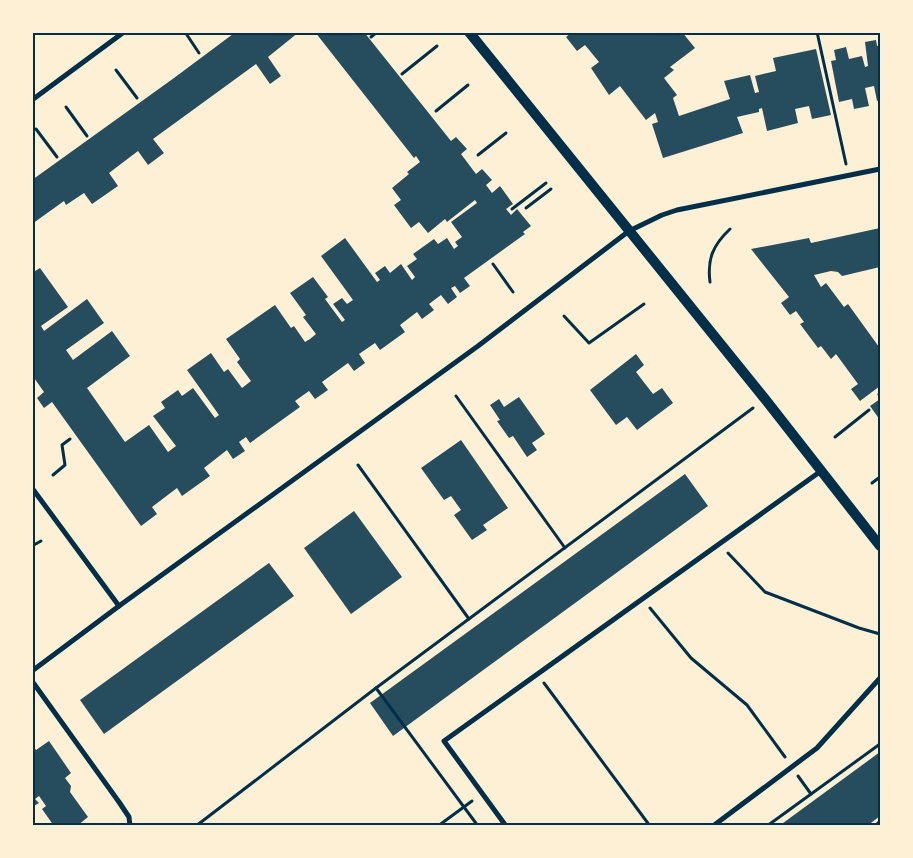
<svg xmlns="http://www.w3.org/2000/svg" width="913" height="858" viewBox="0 0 913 858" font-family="Commissioner,sans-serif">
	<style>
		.building { fill: #264d5e }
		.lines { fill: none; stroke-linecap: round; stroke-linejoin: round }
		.path { stroke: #003049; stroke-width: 3 }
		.minor { stroke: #003049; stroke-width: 5 }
		.secondary { stroke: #003049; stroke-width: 10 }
		.neatline { fill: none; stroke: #003049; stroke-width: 2 }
	</style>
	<rect width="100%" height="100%" fill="#fdf0d5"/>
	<!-- building -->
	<g class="building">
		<path d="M 232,32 L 299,32 L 268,57 L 281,76 L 270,84 L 256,64 L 153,139 L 164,153 L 148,165 L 138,151 L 109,173 L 118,186 L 92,204 L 84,193 L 66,205 L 64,201 L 32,224 L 32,180 L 174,78 L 233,34 Z"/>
		<path d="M 315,32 L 364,32 L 451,141 L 456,137 L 467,149 L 461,154 L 476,174 L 482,169 L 492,180 L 486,185 L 492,193 L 500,186 L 513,204 L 506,209 L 511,215 L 517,209 L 531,226 L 523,232 L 525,234 L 464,278 L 470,286 L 460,293 L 455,286 L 451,288 L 457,297 L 448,304 L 441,295 L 429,304 L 434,310 L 422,319 L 417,312 L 400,325 L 405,332 L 380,350 L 375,343 L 359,354 L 365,363 L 354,371 L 348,363 L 322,382 L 328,390 L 315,399 L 309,391 L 295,401 L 300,407 L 250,443 L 246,437 L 239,442 L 245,451 L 233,459 L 227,450 L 204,468 L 210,476 L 182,496 L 177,488 L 152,507 L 157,514 L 141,526 L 52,402 L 44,408 L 37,398 L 44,392 L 32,375 L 32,273 L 40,268 L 68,307 L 41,326 L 44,331 L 87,299 L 104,323 L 66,350 L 73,360 L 112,331 L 130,356 L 87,388 L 125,442 L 149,425 L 168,452 L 176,446 L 153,416 L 165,408 L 161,402 L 178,390 L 182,396 L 193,388 L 215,418 L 219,415 L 187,370 L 211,353 L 224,372 L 228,369 L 242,388 L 251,381 L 237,362 L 240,359 L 226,339 L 275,305 L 291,328 L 294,326 L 305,342 L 310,339 L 316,334 L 303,317 L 306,315 L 290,293 L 313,277 L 328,297 L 325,299 L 342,322 L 345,320 L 333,304 L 342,298 L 347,304 L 353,300 L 321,256 L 345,238 L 377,282 L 380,280 L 375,273 L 385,266 L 390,273 L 401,264 L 412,280 L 415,277 L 407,266 L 417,259 L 413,254 L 434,239 L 438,244 L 447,238 L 454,249 L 458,246 L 455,242 L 462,237 L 451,222 L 477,203 L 475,200 L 447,222 L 445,219 L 428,233 L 419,222 L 411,228 L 394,205 L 401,200 L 392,188 L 409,174 L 407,172 L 420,162 L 416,156 L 414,158 Z"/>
		<path d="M 572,32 L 682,32 L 695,48 L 670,67 L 674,70 L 664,78 L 677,95 L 673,98 L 679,116 L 730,99 L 724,81 L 750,75 L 755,93 L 759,92 L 755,76 L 776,71 L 773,58 L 816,49 L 831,115 L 812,119 L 809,106 L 795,109 L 798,123 L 767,131 L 762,108 L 759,109 L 759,112 L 737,117 L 743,133 L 663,158 L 652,124 L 658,122 L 655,113 L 646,120 L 620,86 L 609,95 L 591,68 L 599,62 L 585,45 L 577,51 L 566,37 Z"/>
		<path d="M 876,40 L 877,46 L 880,45 L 880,100 L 877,101 L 874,86 L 865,88 L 869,106 L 854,109 L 852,99 L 839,102 L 831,61 L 836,60 L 834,50 L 846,47 L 849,59 L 862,56 L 865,67 L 868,66 L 865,42 Z"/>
		<path d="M 880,228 L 880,267 L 842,276 L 838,272 L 831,271 L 814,275 L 821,287 L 826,283 L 844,307 L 848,304 L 879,347 L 880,346 L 880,386 L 860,401 L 851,389 L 858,384 L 836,354 L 831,359 L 821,346 L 818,348 L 800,324 L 804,322 L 796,311 L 790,315 L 781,303 L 789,297 L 751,249 L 809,238 L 811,243 Z"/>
		<path d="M 636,354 L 644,365 L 636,372 L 653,394 L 662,388 L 673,403 L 637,430 L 627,417 L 616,425 L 590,390 Z"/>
		<path d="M 880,392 L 880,420 L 870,406 L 880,399 L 877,394 Z"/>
		<path d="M 519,397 L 545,434 L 532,443 L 537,450 L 527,457 L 513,436 L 509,438 L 497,421 L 500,420 L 490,405 L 499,399 L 504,407 Z"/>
		<path d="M 461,440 L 508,508 L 483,525 L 487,530 L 472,540 L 454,515 L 461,510 L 451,496 L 444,500 L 421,468 Z"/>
		<path d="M 685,474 L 708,506 L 393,736 L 370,703 Z"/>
		<path d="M 354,511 L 402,577 L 351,614 L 304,548 Z"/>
		<path d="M 269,563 L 294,596 L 104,734 L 80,700 Z"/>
		<path d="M 49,741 L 71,773 L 65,778 L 71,786 L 70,792 L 88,817 L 77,826 L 54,826 L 42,809 L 46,806 L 39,796 L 35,799 L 39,803 L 32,807 L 32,745 L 36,750 Z"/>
		<path d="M 880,752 L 880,816 L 867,826 L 779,826 Z"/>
	</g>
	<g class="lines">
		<!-- path -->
		<g class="path">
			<path d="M 185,32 L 199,53"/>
			<path d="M 817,32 L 846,164"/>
			<path d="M 371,37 L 377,32"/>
			<path d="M 116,70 L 137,98"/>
			<path d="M 402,74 L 437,46"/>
			<path d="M 66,107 L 87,136"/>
			<path d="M 436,111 L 468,85"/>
			<path d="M 36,129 L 57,157"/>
			<path d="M 478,155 L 506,133"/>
			<path d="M 526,208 L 551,189"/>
			<path d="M 512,209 L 546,183"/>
			<path d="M 493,264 L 513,292"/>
			<path d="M 710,282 C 707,259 713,245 730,229"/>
			<path d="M 564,316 L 589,343 L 644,304"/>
			<path d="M 456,396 L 565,548"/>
			<path d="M 835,437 L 869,410"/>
			<path d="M 358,465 L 469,619"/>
			<path d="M 53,475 L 65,465 L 62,445 L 70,439"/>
			<path d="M 872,483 L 880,477"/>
			<path d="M 32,546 L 41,541"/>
			<path d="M 728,553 L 765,592 L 859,628 L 880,634"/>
			<path d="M 650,608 L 691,658 L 747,705 L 785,757"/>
			<path d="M 544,683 L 650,826"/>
			<path d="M 798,776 L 811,794"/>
			<path d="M 196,826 L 376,688"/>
			<path d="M 438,826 L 472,801"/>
			<path d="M 478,826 L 376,688 L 753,408"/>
			<path d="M 767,826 L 880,744"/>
			<path d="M 875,826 L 880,821"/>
		</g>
		<!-- minor -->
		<g class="minor">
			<path d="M 32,100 L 124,32"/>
			<path d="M 32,488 L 119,606"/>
			<path d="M 32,671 L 119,606 L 478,346 L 629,231 L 662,215 L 677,210 L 880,169"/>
			<path d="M 32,681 L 119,802 L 129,817 L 130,826"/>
			<path d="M 506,826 L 444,741 L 821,471"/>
			<path d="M 713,826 L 817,748 L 880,678"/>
		</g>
		<!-- secondary -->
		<path class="secondary" d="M 469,32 L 765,399 L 880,546"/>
	</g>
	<!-- border -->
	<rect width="913" height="858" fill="none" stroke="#fdf0d5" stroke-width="68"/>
	<rect x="34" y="34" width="845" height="790" class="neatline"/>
</svg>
